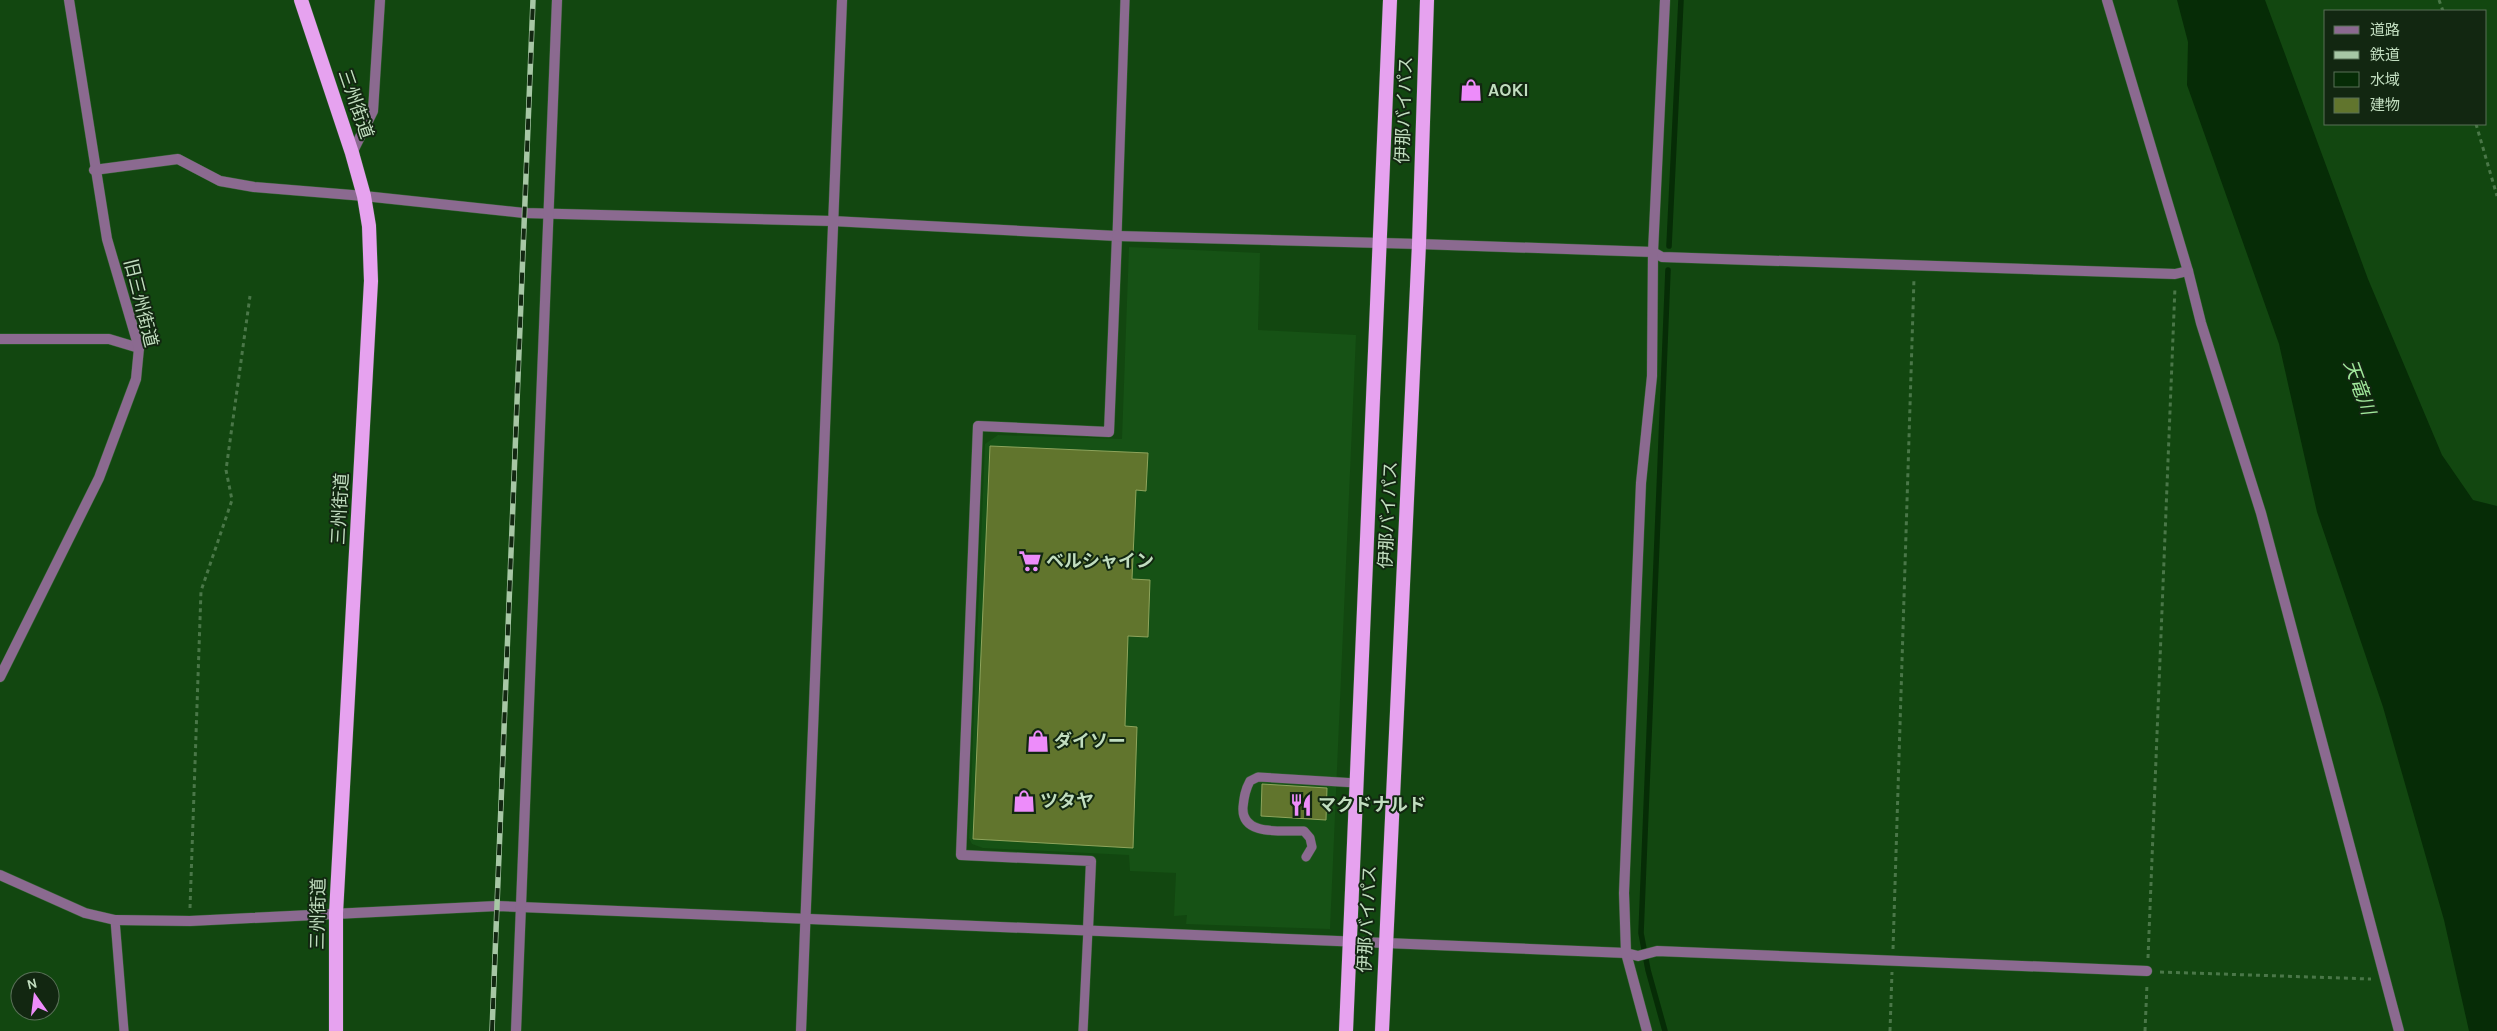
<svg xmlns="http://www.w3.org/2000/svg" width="2497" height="1031" viewBox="0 0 2497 1031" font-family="Karla,'Noto Sans JP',sans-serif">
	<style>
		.built { fill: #165215 }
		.water { fill: #062c06 }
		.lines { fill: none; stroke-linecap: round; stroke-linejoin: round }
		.stream { stroke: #062c06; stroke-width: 5.5 }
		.building { fill: #61752d; stroke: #8ea45c }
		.service-casing { stroke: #326230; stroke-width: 10 }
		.minor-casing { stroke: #326230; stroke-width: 11 }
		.tertiary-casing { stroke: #326230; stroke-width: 11 }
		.trunk-casing { stroke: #326230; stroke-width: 15 }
		.path { stroke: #4a7748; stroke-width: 3; stroke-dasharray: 4 4; stroke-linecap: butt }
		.service { stroke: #8b6a90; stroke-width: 9 }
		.minor { stroke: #8b6a90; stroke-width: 10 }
		.tertiary { stroke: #8b6a90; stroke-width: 10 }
		.trunk { stroke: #e6a2ef; stroke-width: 14 }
		.rail-casing { stroke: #a7c7a5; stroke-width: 5.5 }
		.rail { stroke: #122711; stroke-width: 4; stroke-dasharray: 11; stroke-linecap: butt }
		.labels { text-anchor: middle; stroke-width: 4; stroke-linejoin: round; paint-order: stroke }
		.poi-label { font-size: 18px; font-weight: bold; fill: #c1ddbf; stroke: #122711; text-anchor: start }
		.street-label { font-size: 18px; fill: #c1ddbf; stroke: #122711 }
		.water-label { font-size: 19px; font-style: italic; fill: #a1e89b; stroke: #122711 }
	</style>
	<rect width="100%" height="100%" fill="#124710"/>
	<!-- built -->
	<path class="built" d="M 1129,247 L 1260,253 L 1258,330 L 1356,335 L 1330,929 L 1186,924 L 1187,915 L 1174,916 L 1176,873 L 1130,871 L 1129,855 L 983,848 L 972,844 L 969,838 L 985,444 L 998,435 L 1122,439 Z"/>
	<!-- water -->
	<path class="water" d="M 2177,0 L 2265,0 L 2368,279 L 2442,455 L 2473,500 L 2497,506 L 2497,1031 L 2469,1031 L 2444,920 L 2383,707 L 2317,512 L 2279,344 L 2187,85 L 2188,42 Z"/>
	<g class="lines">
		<!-- stream -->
		<g class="stream">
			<path d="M 1669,246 L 1681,0"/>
			<path d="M 1665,1031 L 1648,970 L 1641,933 L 1668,270"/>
		</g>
	</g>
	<!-- building -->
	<g class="building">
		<path d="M 990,446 L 1148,453 L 1146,491 L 1136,490 L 1132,579 L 1150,580 L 1148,637 L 1128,636 L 1125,726 L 1137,727 L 1133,848 L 973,839 Z"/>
		<path d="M 1262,784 L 1327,788 L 1326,820 L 1261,816 Z"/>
	</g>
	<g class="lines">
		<defs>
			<g id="service">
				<path d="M 1117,236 L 1125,0"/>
				<path d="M 1306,857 L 1312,847 L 1310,838 L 1304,831 C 1283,830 1241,837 1243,807 C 1244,797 1245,790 1250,781 L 1258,777 L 1356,783"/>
				<path d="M 115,920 L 124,1031"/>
				<path d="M 1083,1031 L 1088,929"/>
			</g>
			<g id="minor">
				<path d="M 2107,0 L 2188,271 L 2201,323 L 2261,513 L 2399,1031"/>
				<path d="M 352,153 L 373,111 L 380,0"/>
				<path d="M 94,170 L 178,159 L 220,181 L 254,187 L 364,196 L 524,213 L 832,221 L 1117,236 L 1109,432 L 978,426 L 961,855 L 1091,861 L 1088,929"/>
				<path d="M 1419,244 L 1653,252 L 1662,257 L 2175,274 L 2188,271"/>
				<path d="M 0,339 L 109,339 L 139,348"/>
				<path d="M 0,677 L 99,478 L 136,379 L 139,348 L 107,239 L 69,0"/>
				<path d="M 0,875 L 85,913 L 115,920 L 190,921 L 497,906 L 1626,953 L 1638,956 L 1657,951 L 2147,971"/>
				<path d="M 516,1031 L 557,0"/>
				<path d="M 801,1031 L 842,0"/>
				<path d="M 1647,1031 L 1626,953 L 1624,893 L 1641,483 L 1652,376 L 1653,252 L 1665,0"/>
			</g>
			<path id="tertiary" d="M 1117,236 L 1419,244"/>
			<g id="trunk">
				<path d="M 301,0 L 352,153 L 364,196 L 369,226 L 371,281 L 336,913 L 336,1031"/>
				<path d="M 1346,1031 L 1390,0"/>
				<path d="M 1382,1031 L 1419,244 L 1427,0"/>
			</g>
		</defs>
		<!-- service casing -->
		<use href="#service" class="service-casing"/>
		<!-- minor casing -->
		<use href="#minor" class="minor-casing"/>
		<!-- tertiary casing -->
		<use href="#tertiary" class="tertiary-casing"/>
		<!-- trunk casing -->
		<use href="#trunk" class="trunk-casing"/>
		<!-- path -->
		<g class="path">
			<path d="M 2439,0 L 2443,11"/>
			<path d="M 2476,124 L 2497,196"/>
			<path d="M 190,908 L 201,591 L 232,500 L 226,470 L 250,296"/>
			<path d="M 1893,949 L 1914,278"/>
			<path d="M 2148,958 L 2175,287"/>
			<path d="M 2160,972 L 2371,979"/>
			<path d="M 1890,1031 L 1892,972"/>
			<path d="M 2145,1031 L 2147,984"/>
		</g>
		<!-- service -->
		<use href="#service" class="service"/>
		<!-- minor -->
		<use href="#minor" class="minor"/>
		<!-- tertiary -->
		<use href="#tertiary" class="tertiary"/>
		<!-- trunk -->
		<use href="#trunk" class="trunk"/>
		<defs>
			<path id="rail" d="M 492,1031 L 533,0"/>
		</defs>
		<!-- rail casing -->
		<use href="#rail" class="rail-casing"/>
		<!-- rail -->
		<use href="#rail" class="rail"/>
	</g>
	<!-- icons -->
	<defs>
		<symbol id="shop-bare" viewBox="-9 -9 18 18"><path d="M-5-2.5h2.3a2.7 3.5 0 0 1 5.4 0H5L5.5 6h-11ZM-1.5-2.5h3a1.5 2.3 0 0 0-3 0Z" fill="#ed8cfa" stroke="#122711" stroke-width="2.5" paint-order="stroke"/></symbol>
		<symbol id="supermarket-bare" viewBox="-9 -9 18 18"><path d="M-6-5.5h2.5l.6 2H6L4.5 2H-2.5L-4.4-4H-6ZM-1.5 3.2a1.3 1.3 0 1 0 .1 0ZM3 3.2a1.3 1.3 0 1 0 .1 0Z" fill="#ed8cfa" stroke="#122711" stroke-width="2.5" paint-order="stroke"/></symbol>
		<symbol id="restaurant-bare" viewBox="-9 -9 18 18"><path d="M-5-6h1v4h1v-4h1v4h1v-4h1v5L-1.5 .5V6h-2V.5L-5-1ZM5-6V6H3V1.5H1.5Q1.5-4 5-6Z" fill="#ed8cfa" stroke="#122711" stroke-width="2.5" paint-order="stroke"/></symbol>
	</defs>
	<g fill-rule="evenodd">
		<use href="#shop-bare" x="1455" y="74" width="32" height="32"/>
		<use href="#supermarket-bare" x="1014" y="545" width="32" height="32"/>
		<use href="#shop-bare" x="1022" y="725" width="32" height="32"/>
		<use href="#shop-bare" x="1008" y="785" width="32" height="32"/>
		<use href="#restaurant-bare" x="1285" y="789" width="32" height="32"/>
	</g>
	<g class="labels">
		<!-- poi labels -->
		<g class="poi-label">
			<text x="1488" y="96">AOKI</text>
			<text x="1046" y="567">ベルシャイン</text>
			<text x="1054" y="747">ダイソー</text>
			<text x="1040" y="807">ツタヤ</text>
			<text x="1318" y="811">マクドナルド</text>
		</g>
		<!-- street labels -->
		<g class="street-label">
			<text transform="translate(356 104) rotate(71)" y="6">三州街道</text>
			<text transform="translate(1404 110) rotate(-88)" y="6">伊那バイパス</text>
			<text transform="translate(141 303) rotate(76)" y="6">旧三州街道</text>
			<text transform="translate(340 509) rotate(-87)" y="6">三州街道</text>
			<text transform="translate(1388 515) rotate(-87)" y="6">伊那バイパス</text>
			<text transform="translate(318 914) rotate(-89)" y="6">三州街道</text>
			<text transform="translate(1367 919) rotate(-87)" y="6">伊那バイパス</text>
		</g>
		<!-- water labels -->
		<g class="water-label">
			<text transform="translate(2360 387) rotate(70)" y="7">天竜川</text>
		</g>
	</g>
	<!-- legend -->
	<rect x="2324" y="10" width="162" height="115" fill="#122711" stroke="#587057"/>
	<rect x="2334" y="26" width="25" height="8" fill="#8b6a90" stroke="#587057"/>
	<text x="2370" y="35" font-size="15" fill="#c1ddbf">道路</text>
	<rect x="2334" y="51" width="25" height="8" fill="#a7c7a5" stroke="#587057"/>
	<text x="2370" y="60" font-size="15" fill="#c1ddbf">鉄道</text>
	<rect x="2334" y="72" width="25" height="15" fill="#062c06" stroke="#587057"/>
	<text x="2370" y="85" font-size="15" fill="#c1ddbf">水域</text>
	<rect x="2334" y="98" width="25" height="15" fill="#61752d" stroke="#587057"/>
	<text x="2370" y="110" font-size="15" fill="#c1ddbf">建物</text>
	<!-- north arrow -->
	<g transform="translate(35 996) rotate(346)"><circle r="24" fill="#122711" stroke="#587057"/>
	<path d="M0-4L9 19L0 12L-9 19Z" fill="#ed8cfa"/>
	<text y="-8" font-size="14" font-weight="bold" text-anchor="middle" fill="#c1ddbf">N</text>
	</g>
</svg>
